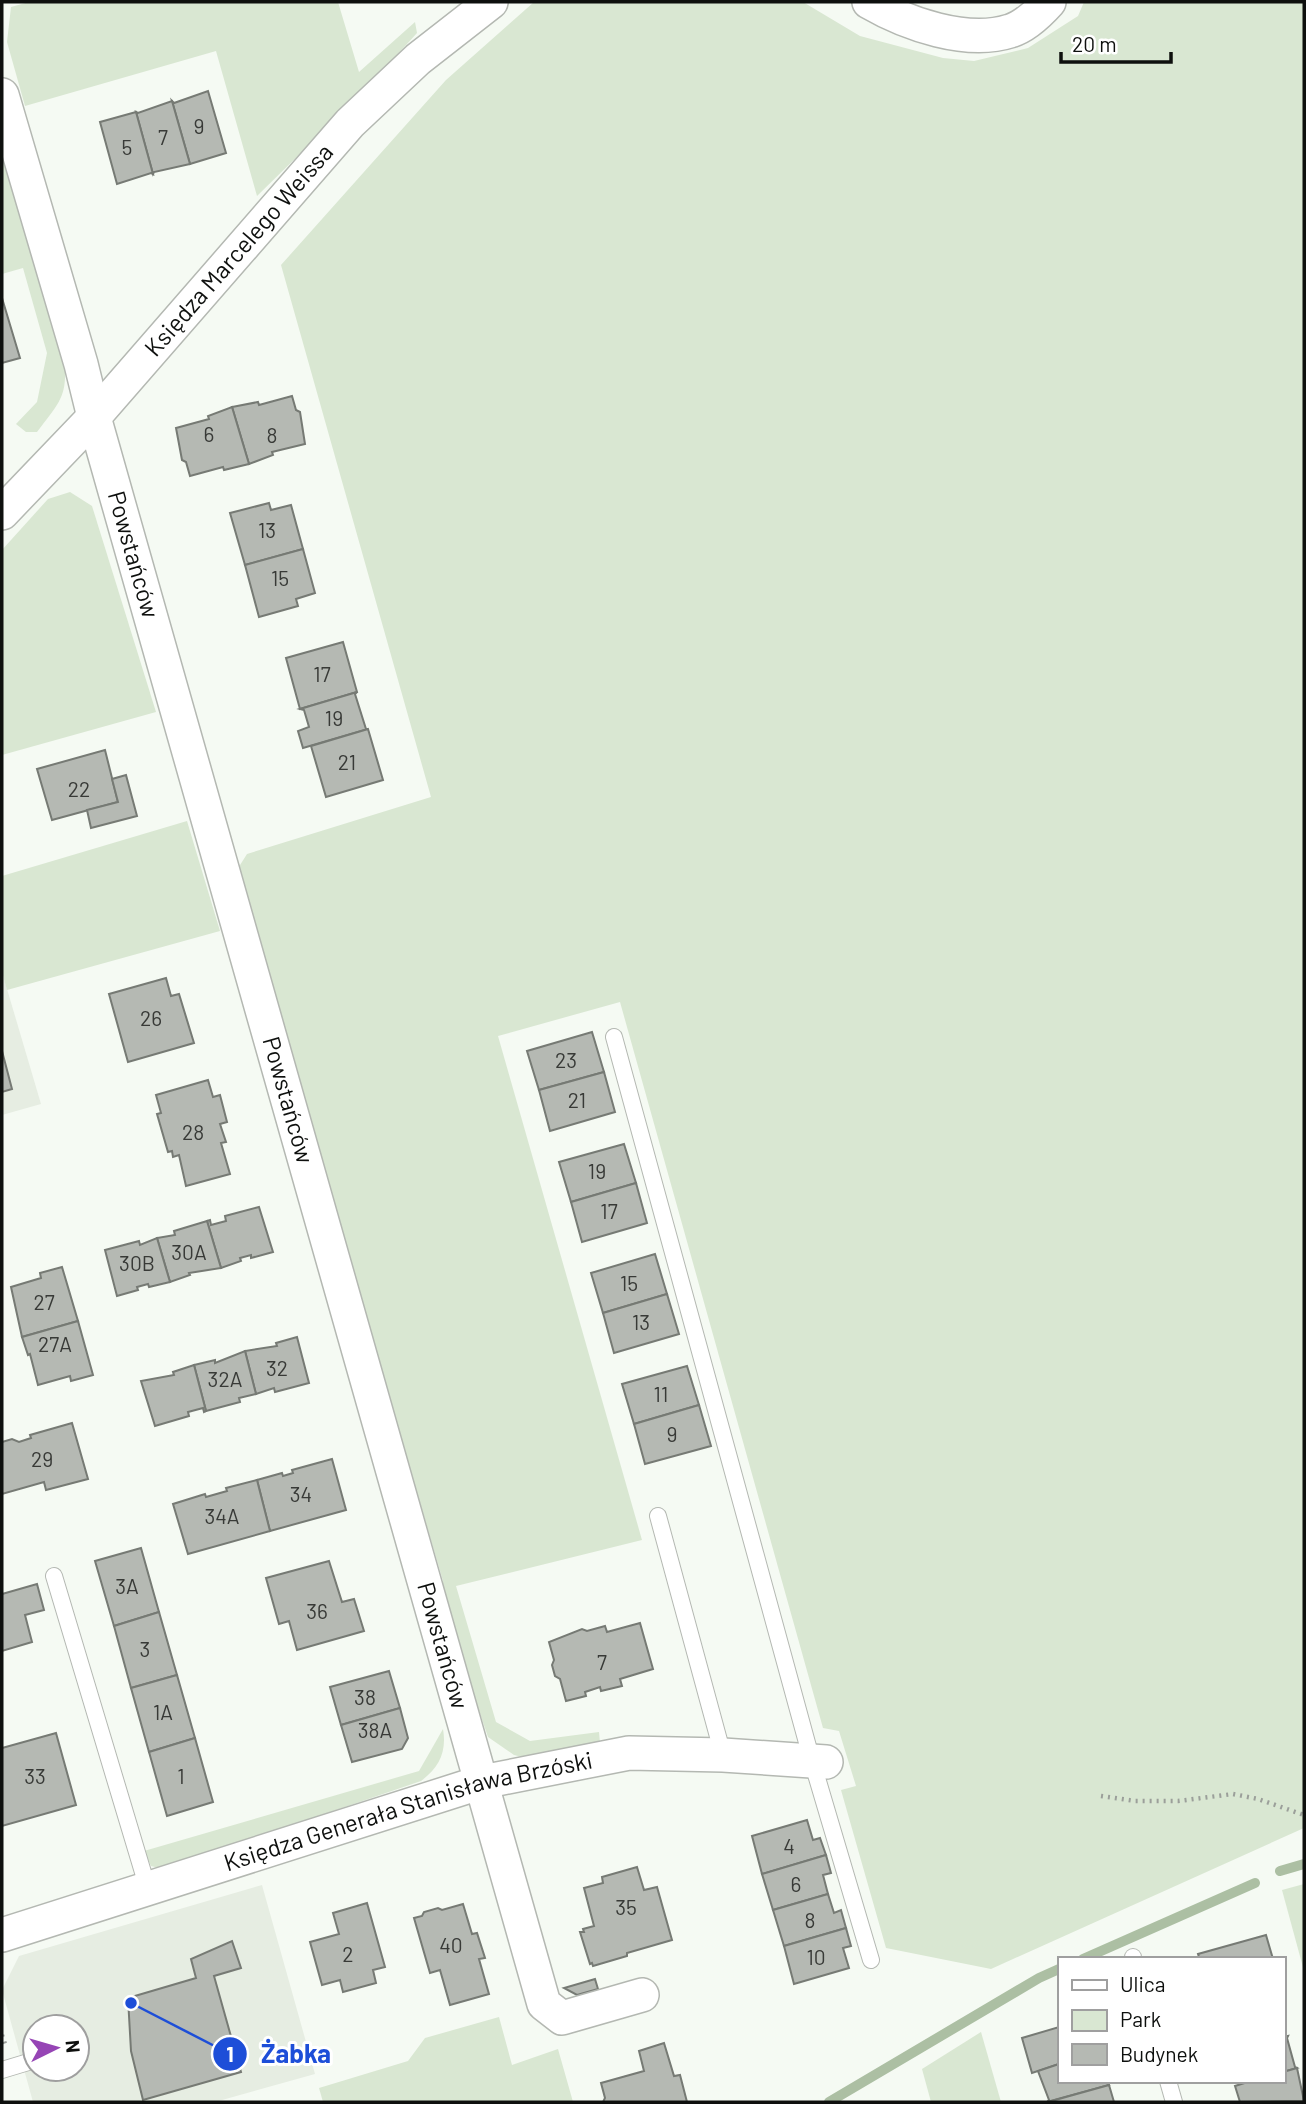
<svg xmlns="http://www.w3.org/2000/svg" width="1306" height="2104" viewBox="0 0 1306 2104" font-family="Barlow,sans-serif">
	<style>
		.built { fill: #e6ede2; fill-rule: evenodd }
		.green { fill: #d9e7d2 }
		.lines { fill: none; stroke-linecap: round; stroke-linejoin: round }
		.stream { stroke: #acbfa3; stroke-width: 10 }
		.building { fill: #b5b9b3; stroke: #767a74; stroke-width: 2 }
		.lane-casing { stroke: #b4b8b2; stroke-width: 18 }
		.street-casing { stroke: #b4b8b2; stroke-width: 36 }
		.path { stroke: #9b9f9a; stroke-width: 4.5; stroke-dasharray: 2 5; stroke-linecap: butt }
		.lane { stroke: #fff; stroke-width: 16 }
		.street { stroke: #fff; stroke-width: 33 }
		.labels { text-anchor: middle; stroke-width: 6; stroke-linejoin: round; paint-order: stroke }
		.number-label { font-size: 21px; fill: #383a37 }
		.street-label { font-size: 24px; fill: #0e100e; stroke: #fff }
		.leader { fill: none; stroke: #1d4ed8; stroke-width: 2.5 }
		.callout-dot { fill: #1d4ed8; stroke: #fff; stroke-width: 2.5 }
		.mark-label { font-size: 21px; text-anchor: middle; font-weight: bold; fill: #fff }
		.callout-label { font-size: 26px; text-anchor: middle; font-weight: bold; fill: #1d4ed8; stroke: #fff; stroke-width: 6; stroke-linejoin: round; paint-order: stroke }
	</style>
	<rect width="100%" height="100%" fill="#f5faf3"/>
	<!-- built -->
	<g class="built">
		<path d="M 2,972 L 41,1104 L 2,1115 Z"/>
		<path d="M 262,1885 L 315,2074 L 215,2102 L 33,2102 L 2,1990 L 19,1956 ZM 35,2027 L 77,2027 L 77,2069 L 35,2069 Z"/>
	</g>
	<!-- green -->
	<g class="green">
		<path d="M 29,2 L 338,2 L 359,72 L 415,22 L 417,33 L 366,89 L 257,196 L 216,51 L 25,106 L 7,42 L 11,7 Z"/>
		<path d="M 534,2 L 803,2 L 860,36 L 943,58 L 974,61 L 1028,48 L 1078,16 L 1084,2 L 1304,2 L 1304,1828 L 991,1969 L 886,1948 L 841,1790 L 856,1786 L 839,1731 L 823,1728 L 620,1002 L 498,1036 L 642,1540 L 456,1586 L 496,1722 L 530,1741 L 599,1732 L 600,1743 L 526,1758 L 514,1755 L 488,1737 L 441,1599 L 443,1581 L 235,873 L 247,854 L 431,797 L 281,265 L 446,80 Z"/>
		<path d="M 2,148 L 64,353 C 68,396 62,399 37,432 L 26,432 L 16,424 L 37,402 L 47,353 L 23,268 L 2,274 Z"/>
		<path d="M 70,492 L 92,506 L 156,712 L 2,755 L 2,550 L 48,499 Z"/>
		<path d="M 187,821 L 220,931 L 7,990 L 2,972 L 2,876 Z"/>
		<path d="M 443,1729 C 447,1752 439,1768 421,1781 L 163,1869 L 151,1866 L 144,1851 L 419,1771 Z"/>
		<path d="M 1304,1884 L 1304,1971 L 1282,1890 Z"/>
		<path d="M 499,2017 L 512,2065 L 558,2049 L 573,2102 L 323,2102 L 319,2088 L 408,2061 L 425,2038 Z"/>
		<path d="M 981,2032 L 1001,2102 L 931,2102 L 922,2069 Z"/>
	</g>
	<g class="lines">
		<!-- stream -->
		<g class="stream">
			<path d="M 1280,1871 L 1304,1864"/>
			<path d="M 1083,1959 L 1255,1883"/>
			<path d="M 829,2102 L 1039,1978 L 1059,1969"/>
		</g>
	</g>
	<!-- building -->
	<g class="building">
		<path d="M 208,91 L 226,153 L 190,164 L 172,101 L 174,103 Z"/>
		<path d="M 172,101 L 190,164 L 154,172 L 153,174 L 136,112 L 138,113 Z"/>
		<path d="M 136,112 L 153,174 L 151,173 L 117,184 L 100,122 Z"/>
		<path d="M 2,298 L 20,358 L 2,363 Z"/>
		<path d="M 292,396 L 296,410 L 300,412 L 305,444 L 272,452 L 273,455 L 249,464 L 232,407 L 258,402 L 259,405 Z"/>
		<path d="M 232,407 L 249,464 L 224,470 L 223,467 L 190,476 L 186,462 L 182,460 L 176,428 L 209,419 L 208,416 Z"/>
		<path d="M 269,503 L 271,510 L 291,505 L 303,549 L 245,565 L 230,513 Z"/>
		<path d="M 303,549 L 315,593 L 296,599 L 298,606 L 259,617 L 245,565 Z"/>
		<path d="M 343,642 L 357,692 L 300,709 L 286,658 Z"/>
		<path d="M 357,692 L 355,694 L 366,729 L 368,729 L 303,748 L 298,731 L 309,727 L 304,710 L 300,709 Z"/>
		<path d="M 368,729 L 383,780 L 326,797 L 311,746 Z"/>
		<path d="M 105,750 L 118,802 L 52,820 L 37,769 Z"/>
		<path d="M 126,775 L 137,816 L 91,828 L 87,810 L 118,802 L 112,779 Z"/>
		<path d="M 166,978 L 171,996 L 179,994 L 194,1043 L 128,1062 L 109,994 Z"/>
		<path d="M 592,1032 L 604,1072 L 539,1090 L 527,1051 Z"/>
		<path d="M 2,1051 L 12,1089 L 2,1092 Z"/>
		<path d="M 604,1072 L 615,1112 L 550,1131 L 539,1090 Z"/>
		<path d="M 208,1080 L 213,1097 L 220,1095 L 227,1122 L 220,1124 L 226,1142 L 221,1143 L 230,1174 L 186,1186 L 179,1155 L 173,1157 L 172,1151 L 168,1152 L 157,1114 L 161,1113 L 156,1095 Z"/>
		<path d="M 624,1144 L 636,1183 L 571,1202 L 559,1162 Z"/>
		<path d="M 636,1183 L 647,1223 L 582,1242 L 571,1202 Z"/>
		<path d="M 259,1207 L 273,1252 L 251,1258 L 251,1255 L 240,1258 L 241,1261 L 221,1268 L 207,1221 L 210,1220 L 211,1225 L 226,1221 L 225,1216 Z"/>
		<path d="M 207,1221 L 221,1268 L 189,1273 L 190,1275 L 170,1282 L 157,1238 L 175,1235 L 174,1231 Z"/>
		<path d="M 157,1238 L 170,1282 L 149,1287 L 148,1284 L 137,1287 L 138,1290 L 117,1296 L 105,1250 L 139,1241 L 140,1245 Z"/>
		<path d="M 655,1254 L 667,1294 L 603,1313 L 591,1273 Z"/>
		<path d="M 62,1267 L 78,1321 L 22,1337 L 11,1287 L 41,1278 L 40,1273 Z"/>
		<path d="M 667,1294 L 679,1334 L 614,1353 L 603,1313 Z"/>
		<path d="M 78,1321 L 93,1375 L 71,1381 L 70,1376 L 38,1385 L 30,1354 L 28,1355 L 22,1337 Z"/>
		<path d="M 297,1337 L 309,1383 L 275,1392 L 274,1388 L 256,1394 L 245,1351 L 277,1346 L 276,1343 Z"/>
		<path d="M 245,1351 L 256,1394 L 239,1398 L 240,1402 L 206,1411 L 194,1365 L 215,1360 L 215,1363 Z"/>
		<path d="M 194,1365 L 206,1411 L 204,1412 L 203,1408 L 188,1412 L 189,1416 L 155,1426 L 141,1381 L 174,1375 L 173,1372 Z"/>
		<path d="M 687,1366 L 699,1405 L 634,1424 L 622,1384 Z"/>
		<path d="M 699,1405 L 711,1446 L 645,1464 L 634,1424 Z"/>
		<path d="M 72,1423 L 88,1479 L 46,1490 L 44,1482 L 2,1494 L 2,1442 L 12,1439 L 19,1442 L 31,1438 L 30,1435 Z"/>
		<path d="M 332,1459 L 346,1510 L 270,1531 L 257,1480 L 282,1473 L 283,1476 L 293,1473 L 292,1470 Z"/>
		<path d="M 257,1480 L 270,1531 L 188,1554 L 173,1504 L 205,1494 L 206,1497 L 227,1491 L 226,1488 Z"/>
		<path d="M 141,1548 L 159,1612 L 114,1626 L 95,1561 Z"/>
		<path d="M 329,1561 L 342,1602 L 354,1599 L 364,1631 L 297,1650 L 289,1621 L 279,1624 L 266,1578 Z"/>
		<path d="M 37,1584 L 44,1610 L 25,1615 L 32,1642 L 2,1651 L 2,1594 Z"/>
		<path d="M 159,1612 L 177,1675 L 131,1688 L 114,1626 Z"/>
		<path d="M 640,1623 L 653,1669 L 620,1679 L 622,1686 L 601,1691 L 600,1687 L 585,1692 L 586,1696 L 566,1701 L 560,1679 L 555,1676 L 552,1665 L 554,1660 L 549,1642 L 582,1629 L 587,1631 L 605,1626 L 607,1632 Z"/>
		<path d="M 389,1671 L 400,1708 L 341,1725 L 330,1687 Z"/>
		<path d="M 177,1675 L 195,1738 L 149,1752 L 131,1688 Z"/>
		<path d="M 400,1708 L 408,1738 L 402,1749 L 352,1762 L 341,1725 Z"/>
		<path d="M 56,1733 L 76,1805 L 2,1826 L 2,1748 Z"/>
		<path d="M 195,1738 L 213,1802 L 167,1816 L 149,1752 Z"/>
		<path d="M 807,1820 L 813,1840 L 820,1838 L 826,1855 L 762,1874 L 752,1836 Z"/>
		<path d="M 826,1855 L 831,1873 L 823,1875 L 828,1894 L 773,1910 L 762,1874 Z"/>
		<path d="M 637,1867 L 644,1890 L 657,1887 L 672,1940 L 627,1953 L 627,1956 L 593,1966 L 592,1963 L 590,1964 L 580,1932 L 584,1932 L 583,1929 L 594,1926 L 584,1888 L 603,1883 L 602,1877 Z"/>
		<path d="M 828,1894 L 834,1913 L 841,1910 L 846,1928 L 784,1946 L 773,1910 Z"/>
		<path d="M 367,1903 L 385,1967 L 373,1970 L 376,1983 L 343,1992 L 340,1980 L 322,1985 L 310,1942 L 339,1934 L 333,1913 Z"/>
		<path d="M 463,1904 L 472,1934 L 477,1933 L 485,1958 L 479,1959 L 489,1994 L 450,2005 L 440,1970 L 430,1973 L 414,1918 L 422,1916 L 424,1912 L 438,1908 L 442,1910 Z"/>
		<path d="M 846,1928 L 851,1946 L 843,1948 L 849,1968 L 794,1984 L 784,1946 Z"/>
		<path d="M 1266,1935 L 1273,1959 L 1199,1957 L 1198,1954 Z"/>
		<path d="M 232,1941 L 241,1968 L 214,1976 L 241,2072 L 143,2100 L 131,2051 L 128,1998 L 196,1978 L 191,1959 Z"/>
		<path d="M 595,1979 L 598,1989 L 577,1995 L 564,1988 Z"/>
		<path d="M 1059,2027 L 1059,2064 L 1032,2073 L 1022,2038 Z"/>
		<path d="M 1288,2036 L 1287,2038 L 1295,2067 L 1297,2068 L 1283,2072 L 1283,2037 Z"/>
		<path d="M 664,2043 L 674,2076 L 680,2075 L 687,2102 L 603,2102 L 605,2098 L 601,2083 L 644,2071 L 639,2051 Z"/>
		<path d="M 1059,2064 L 1059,2081 L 1106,2081 L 1109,2085 L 1047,2102 L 1049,2100 L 1038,2071 Z"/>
		<path d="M 1297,2068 L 1304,2101 L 1240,2102 L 1235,2086 L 1251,2081 L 1283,2081 L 1283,2072 Z"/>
		<path d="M 1109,2085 L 1114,2102 L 1048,2102 Z"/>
	</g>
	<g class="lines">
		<defs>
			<g id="lane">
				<path d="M 614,1037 L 812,1761 L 871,1960"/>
				<path d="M 658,1516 L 723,1755"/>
				<path d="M 54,1576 L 148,1889"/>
				<path d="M 1133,1957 L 1133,1959"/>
				<path d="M 2,2070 L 35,2060"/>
				<path d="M 1168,2081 L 1174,2102"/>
			</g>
			<g id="street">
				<path d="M 869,2 C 907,24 967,45 1010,31 C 1024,27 1040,12 1049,2"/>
				<path id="s1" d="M 2,95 L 81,364 L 94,417 L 544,2004 L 562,2018 L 642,1995"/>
				<path id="s2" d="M 2,513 L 94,417 L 350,123 L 418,59 L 491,2"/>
				<path id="s3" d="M 2,1935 L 482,1782 L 629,1753 L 723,1755 L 826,1762"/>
			</g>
		</defs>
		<!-- lane casing -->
		<use href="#lane" class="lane-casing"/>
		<!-- street casing -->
		<use href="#street" class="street-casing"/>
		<!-- path -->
		<g class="path">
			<path d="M 1101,1796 L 1135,1801 L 1178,1801 L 1233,1794 L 1258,1799 L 1304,1815"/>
			<path d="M 2,2035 L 5,2044"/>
		</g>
		<!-- lane -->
		<use href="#lane" class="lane"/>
		<!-- street -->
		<use href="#street" class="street"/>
	</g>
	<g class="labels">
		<!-- number labels -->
		<g class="number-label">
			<text x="199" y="134">9</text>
			<text x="163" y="145">7</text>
			<text x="127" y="155">5</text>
			<text x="209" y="442">6</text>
			<text x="272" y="443">8</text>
			<text x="267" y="538">13</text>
			<text x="280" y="586">15</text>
			<text x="322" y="682">17</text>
			<text x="334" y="726">19</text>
			<text x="347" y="770">21</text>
			<text x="79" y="797">22</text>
			<text x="151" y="1026">26</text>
			<text x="566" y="1068">23</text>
			<text x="577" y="1108">21</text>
			<text x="193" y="1140">28</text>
			<text x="597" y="1179">19</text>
			<text x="609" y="1219">17</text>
			<text x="189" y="1260">30A</text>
			<text x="137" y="1271">30B</text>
			<text x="629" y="1291">15</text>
			<text x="44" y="1310">27</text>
			<text x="641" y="1330">13</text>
			<text x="55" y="1352">27A</text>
			<text x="277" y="1376">32</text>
			<text x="225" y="1387">32A</text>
			<text x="661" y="1402">11</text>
			<text x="672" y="1442">9</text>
			<text x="42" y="1467">29</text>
			<text x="301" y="1502">34</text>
			<text x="222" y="1524">34A</text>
			<text x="127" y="1594">3A</text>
			<text x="317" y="1619">36</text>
			<text x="145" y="1657">3</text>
			<text x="602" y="1670">7</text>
			<text x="365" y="1705">38</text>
			<text x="163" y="1720">1A</text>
			<text x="375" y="1738">38A</text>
			<text x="35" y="1784">33</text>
			<text x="181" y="1784">1</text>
			<text x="789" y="1854">4</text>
			<text x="796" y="1892">6</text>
			<text x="626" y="1915">35</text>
			<text x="810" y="1928">8</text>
			<text x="451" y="1953">40</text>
			<text x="348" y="1962">2</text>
			<text x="816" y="1965">10</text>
		</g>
		<!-- street labels -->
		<g class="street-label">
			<text dy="8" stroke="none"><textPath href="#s2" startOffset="354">Księdza Marcelego Weissa</textPath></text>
			<text dy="8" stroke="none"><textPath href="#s1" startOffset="478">Powstańców</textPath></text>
			<text dy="8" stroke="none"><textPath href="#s1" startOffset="1045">Powstańców</textPath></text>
			<text dy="8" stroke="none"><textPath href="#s1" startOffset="1612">Powstańców</textPath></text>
			<text dy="8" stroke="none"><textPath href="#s3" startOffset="425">Księdza Generała Stanisława Brzóski</textPath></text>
		</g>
	</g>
	<!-- callouts -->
	<path class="leader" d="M131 2003L230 2054"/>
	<g class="callout-dot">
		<circle cx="131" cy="2003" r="7"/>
		<circle cx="230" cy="2054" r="18"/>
	</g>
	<g class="mark-label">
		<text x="230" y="2062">1</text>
	</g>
	<g class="callout-label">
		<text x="296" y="2063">Żabka</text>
	</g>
	<!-- border -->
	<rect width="1306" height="2104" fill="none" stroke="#0e100e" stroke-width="7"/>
	<!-- legend -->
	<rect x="1058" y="1957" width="228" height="126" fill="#ffffff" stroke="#9f9f9f" stroke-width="2"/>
	<rect x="1072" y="1980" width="35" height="10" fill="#ffffff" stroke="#9f9f9f" stroke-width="2"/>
	<text x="1120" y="1992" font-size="21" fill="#0e100e">Ulica</text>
	<rect x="1072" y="2010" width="35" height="21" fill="#d9e7d2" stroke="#9f9f9f" stroke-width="2"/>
	<text x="1120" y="2027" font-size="21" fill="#0e100e">Park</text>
	<rect x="1072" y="2044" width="35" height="21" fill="#b5b9b3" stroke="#9f9f9f" stroke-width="2"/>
	<text x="1120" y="2062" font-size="21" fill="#0e100e">Budynek</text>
	<!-- north arrow -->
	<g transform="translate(56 2048) rotate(85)"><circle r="33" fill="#ffffff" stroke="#9f9f9f" stroke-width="2"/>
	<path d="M0-5L12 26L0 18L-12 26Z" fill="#9645b5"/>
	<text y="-10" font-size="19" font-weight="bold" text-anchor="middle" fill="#0e100e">N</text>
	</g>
	<!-- scale -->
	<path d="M1061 52v10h110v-10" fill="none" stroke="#0e100e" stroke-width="3.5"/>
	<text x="1072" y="52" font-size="21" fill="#0e100e" stroke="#ffffff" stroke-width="5" paint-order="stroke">20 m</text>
</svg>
